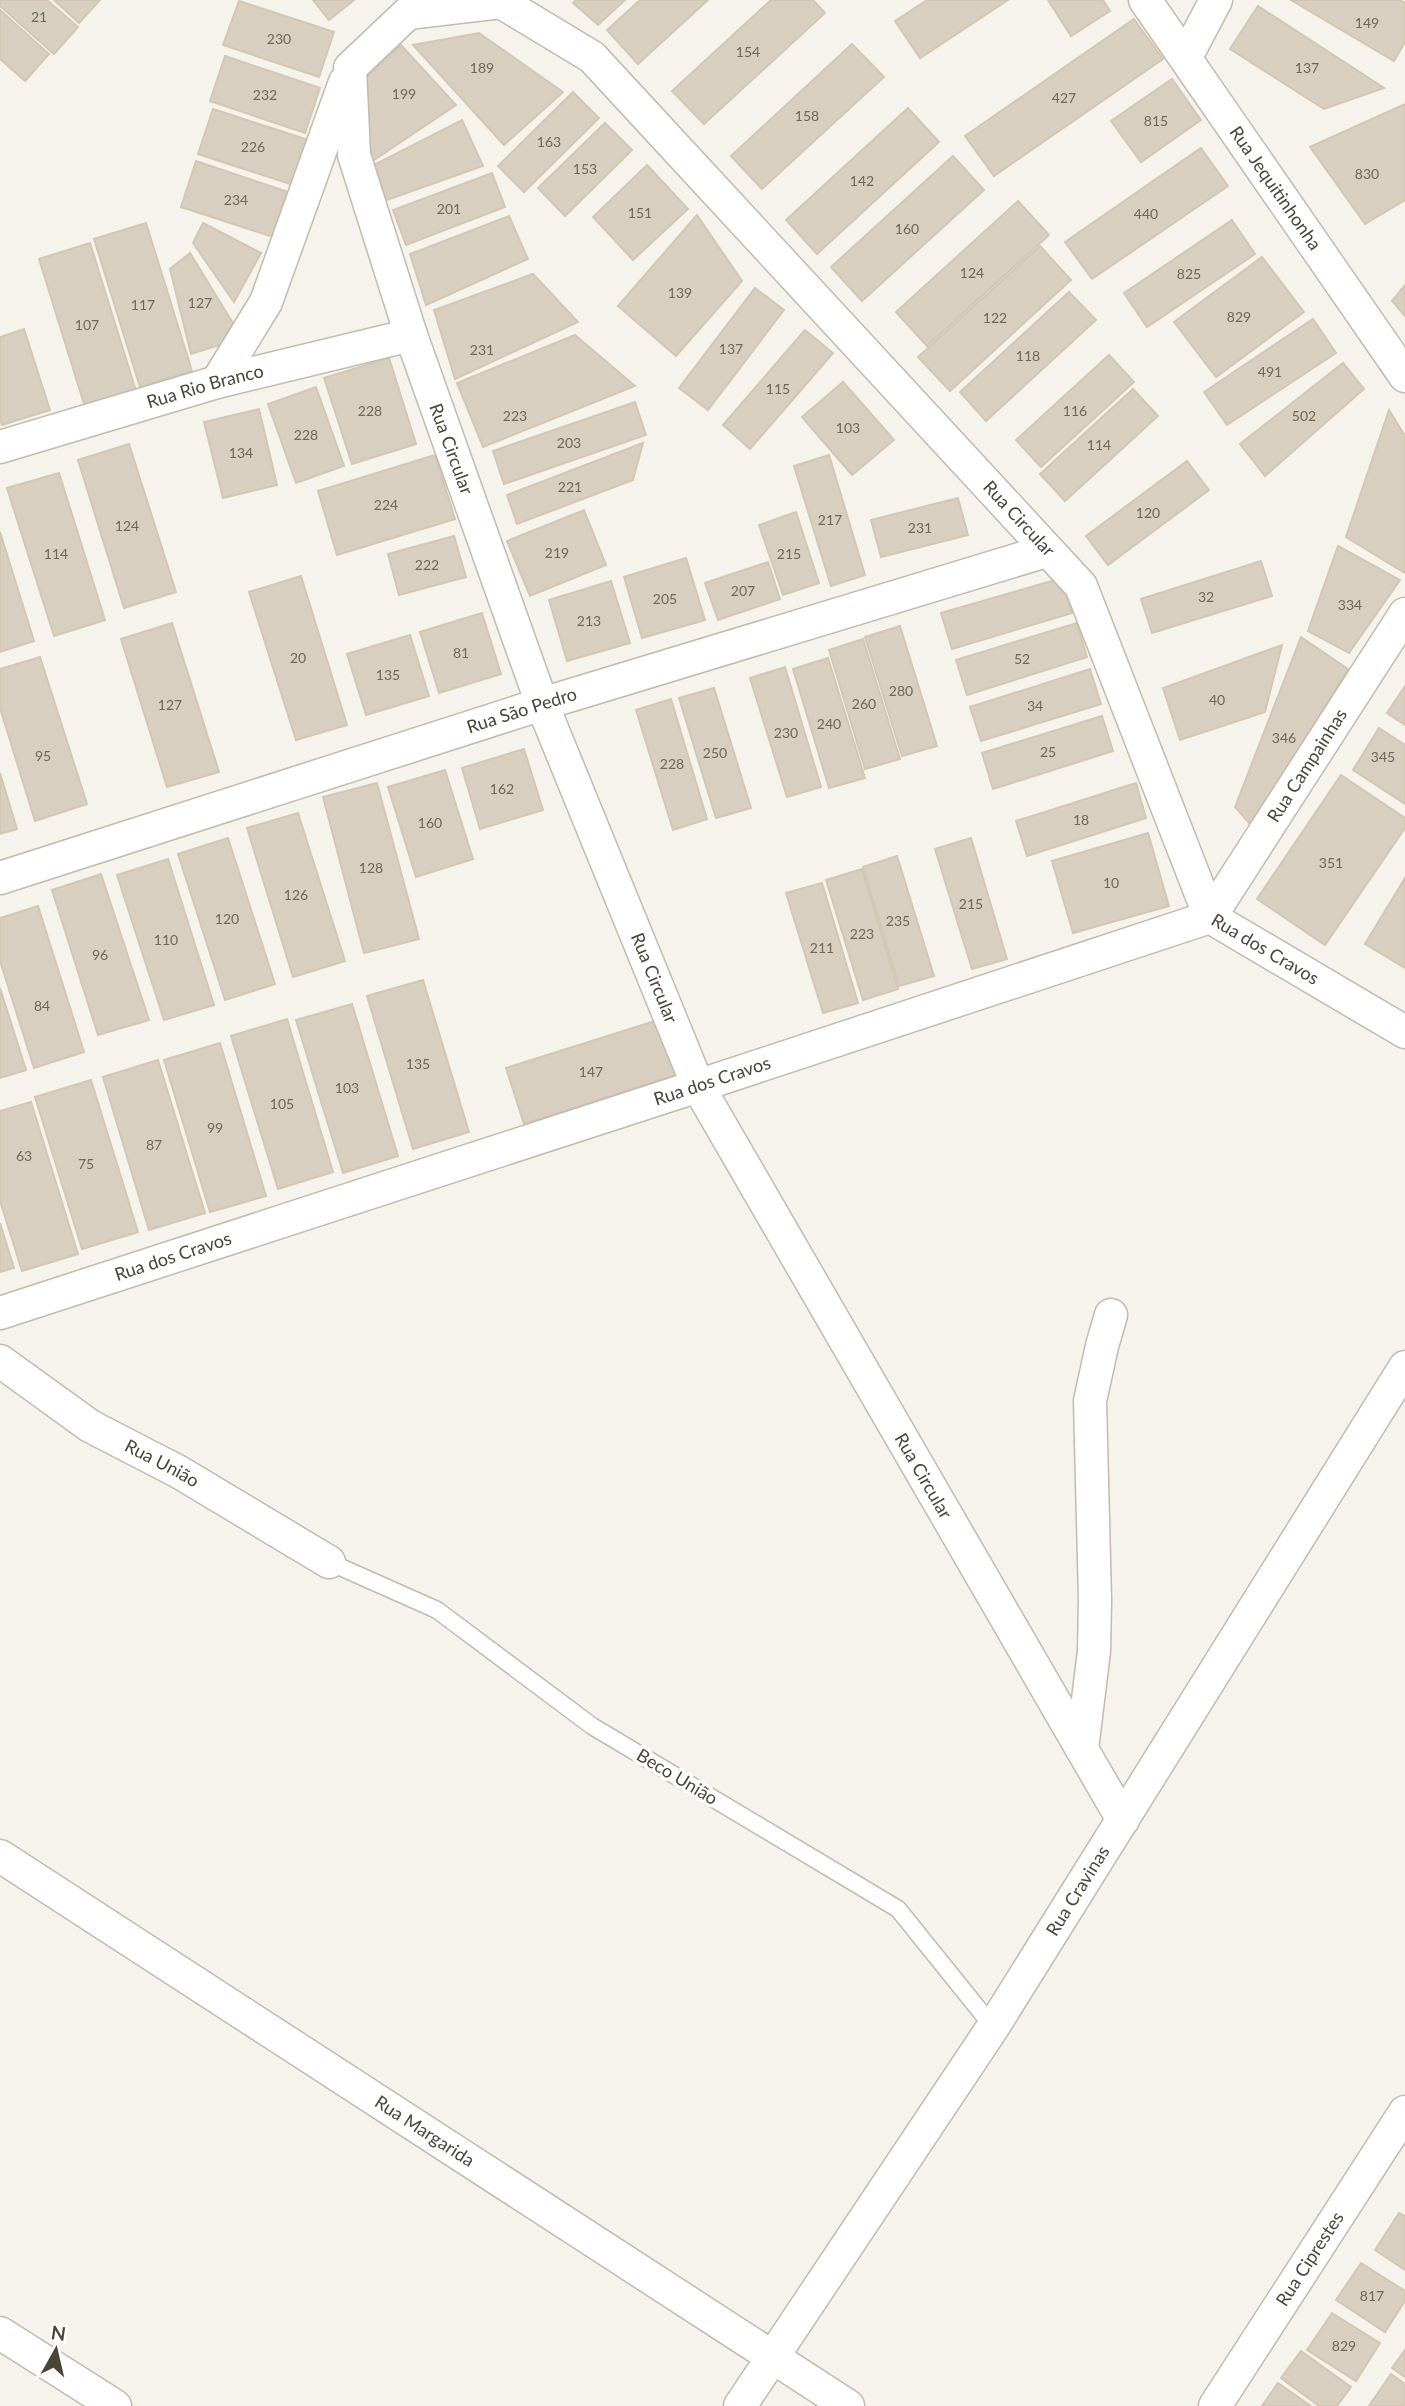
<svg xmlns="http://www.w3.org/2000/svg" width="1405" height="2406" viewBox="0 0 1405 2406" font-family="Lato,sans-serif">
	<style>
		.building { fill: #d8cfc1; stroke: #d3c7b4; stroke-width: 2 }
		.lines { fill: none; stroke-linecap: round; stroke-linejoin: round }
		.lane-casing { stroke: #c2bbae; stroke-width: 19 }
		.street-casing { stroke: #c2bbae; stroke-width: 35 }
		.lane { stroke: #fff; stroke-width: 16 }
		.street { stroke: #fff; stroke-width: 32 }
		.labels { text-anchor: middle; stroke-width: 7; stroke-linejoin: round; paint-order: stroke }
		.number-label { font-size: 14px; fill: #6e675b }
		.street-label { font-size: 18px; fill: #4b4439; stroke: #fff }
	</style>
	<rect width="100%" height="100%" fill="#f6f3ec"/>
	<!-- building -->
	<g class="building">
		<path d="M 0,0 L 47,0 L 78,27 L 54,54 L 0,6 Z"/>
		<path d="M 54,0 L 100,0 L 79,23 Z"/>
		<path d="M 313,0 L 354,0 L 329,20 Z"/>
		<path d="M 576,0 L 625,0 L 598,25 L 573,3 Z"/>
		<path d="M 640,0 L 708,0 L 638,64 L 607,30 Z"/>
		<path d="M 771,0 L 813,0 L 825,13 L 704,124 L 672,91 Z"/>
		<path d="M 927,0 L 1008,0 L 920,58 L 895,21 Z"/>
		<path d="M 1048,0 L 1103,0 L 1110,11 L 1071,36 Z"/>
		<path d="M 1291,0 L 1400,0 L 1405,3 L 1405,42 L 1394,61 Z"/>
		<path d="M 239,1 L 334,32 L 319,77 L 223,45 Z"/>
		<path d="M 1258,6 L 1384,88 L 1324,109 L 1230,49 Z"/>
		<path d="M 0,10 L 49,54 L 25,81 L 0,59 Z"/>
		<path d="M 1134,19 L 1163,59 L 994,176 L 965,136 Z"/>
		<path d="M 479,33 L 563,92 L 504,145 L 413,45 Z"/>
		<path d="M 852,44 L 884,77 L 762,189 L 731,156 Z"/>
		<path d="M 401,45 L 456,105 L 371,162 L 359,84 Z"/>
		<path d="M 225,56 L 320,88 L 305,133 L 210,101 Z"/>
		<path d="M 1172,79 L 1201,120 L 1141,162 L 1111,121 Z"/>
		<path d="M 573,92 L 599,118 L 524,192 L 498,166 Z"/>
		<path d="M 1405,104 L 1405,200 L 1365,224 L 1310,147 Z"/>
		<path d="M 908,108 L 939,142 L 817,254 L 786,220 Z"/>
		<path d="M 213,109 L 308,140 L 293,185 L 198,154 Z"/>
		<path d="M 462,120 L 483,166 L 384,201 L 368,168 Z"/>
		<path d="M 605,123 L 632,150 L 565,216 L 538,188 Z"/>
		<path d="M 1201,148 L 1228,186 L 1092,279 L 1065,242 Z"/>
		<path d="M 953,156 L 984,190 L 862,301 L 831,267 Z"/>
		<path d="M 196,161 L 291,193 L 276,238 L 181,207 Z"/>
		<path d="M 647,165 L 688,209 L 633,260 L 593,217 Z"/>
		<path d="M 492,173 L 505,207 L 406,245 L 393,210 Z"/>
		<path d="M 1018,201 L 1049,235 L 927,346 L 896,312 Z"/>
		<path d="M 697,215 L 742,281 L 676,356 L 618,306 Z"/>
		<path d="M 509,216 L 528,259 L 426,305 L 410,254 Z"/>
		<path d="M 1232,220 L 1255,254 L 1147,327 L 1124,293 Z"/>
		<path d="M 146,223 L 192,371 L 140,387 L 94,239 Z"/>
		<path d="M 203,223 L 261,253 L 234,302 L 193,243 Z"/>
		<path d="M 90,243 L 136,391 L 85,407 L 39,259 Z"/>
		<path d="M 1040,246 L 1071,280 L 950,391 L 918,357 Z"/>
		<path d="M 190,253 L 242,338 L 191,354 L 170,269 Z"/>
		<path d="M 1262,257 L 1304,312 L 1216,377 L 1174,322 Z"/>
		<path d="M 533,274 L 578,322 L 455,379 L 434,310 Z"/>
		<path d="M 1405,285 L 1405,316 L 1392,301 Z"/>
		<path d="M 755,288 L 784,310 L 708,410 L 679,388 Z"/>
		<path d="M 1069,292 L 1096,320 L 986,421 L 960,392 Z"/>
		<path d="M 1313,319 L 1336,353 L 1227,425 L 1204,392 Z"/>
		<path d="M 24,329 L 50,410 L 2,425 L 0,419 L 0,337 Z"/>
		<path d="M 805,330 L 833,353 L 750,449 L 723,425 Z"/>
		<path d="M 575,335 L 635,386 L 483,447 L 457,383 Z"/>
		<path d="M 1109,355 L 1134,382 L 1041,467 L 1016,440 Z"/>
		<path d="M 389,358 L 416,444 L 352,464 L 324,378 Z"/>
		<path d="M 1343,363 L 1364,389 L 1265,476 L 1240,444 Z"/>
		<path d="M 843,382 L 894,440 L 852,475 L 802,417 Z"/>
		<path d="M 316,387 L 344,466 L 296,483 L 268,404 Z"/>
		<path d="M 1133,389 L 1158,416 L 1065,501 L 1040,474 Z"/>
		<path d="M 635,402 L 646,435 L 504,484 L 493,451 Z"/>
		<path d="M 259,409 L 277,485 L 223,498 L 204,422 Z"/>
		<path d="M 1389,410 L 1405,436 L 1405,573 L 1346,537 Z"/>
		<path d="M 643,443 L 633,480 L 517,524 L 507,495 Z"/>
		<path d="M 129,444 L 176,592 L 124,608 L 78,460 Z"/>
		<path d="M 435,455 L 455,519 L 337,555 L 318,491 Z"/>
		<path d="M 829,455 L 865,575 L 831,586 L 794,466 Z"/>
		<path d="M 1187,461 L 1209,490 L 1108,565 L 1086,536 Z"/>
		<path d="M 59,473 L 105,620 L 54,636 L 7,488 Z"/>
		<path d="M 958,498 L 968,535 L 881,557 L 871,520 Z"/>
		<path d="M 584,510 L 606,565 L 530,596 L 507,541 Z"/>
		<path d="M 796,512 L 819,583 L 783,595 L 759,525 Z"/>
		<path d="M 0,532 L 34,641 L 0,652 Z"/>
		<path d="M 454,536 L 466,577 L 399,595 L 388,554 Z"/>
		<path d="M 1338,546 L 1400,580 L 1349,653 L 1308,631 Z"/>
		<path d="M 686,558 L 705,620 L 642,638 L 624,577 Z"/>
		<path d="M 1261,561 L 1272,596 L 1152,633 L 1141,599 Z"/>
		<path d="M 768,562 L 780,599 L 718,620 L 705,583 Z"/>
		<path d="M 301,576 L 347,725 L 296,740 L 249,592 Z"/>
		<path d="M 1062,578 L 1072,613 L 952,649 L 941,613 Z"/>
		<path d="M 611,581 L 630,643 L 567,661 L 549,600 Z"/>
		<path d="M 482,613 L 501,674 L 439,693 L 420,632 Z"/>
		<path d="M 172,623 L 219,772 L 167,787 L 121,639 Z"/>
		<path d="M 1077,623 L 1087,657 L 967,695 L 956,660 Z"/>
		<path d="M 900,626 L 937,746 L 902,756 L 865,637 Z"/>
		<path d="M 410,635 L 429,696 L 366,715 L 347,654 Z"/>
		<path d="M 1301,637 L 1348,669 L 1252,826 L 1235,807 Z"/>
		<path d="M 863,639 L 900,759 L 865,769 L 829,650 Z"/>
		<path d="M 1282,645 L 1265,712 L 1180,740 L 1163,688 Z"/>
		<path d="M 40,657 L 87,804 L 35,821 L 0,708 L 0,669 Z"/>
		<path d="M 828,658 L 865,778 L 829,788 L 793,669 Z"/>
		<path d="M 785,667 L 821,787 L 787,797 L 750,678 Z"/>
		<path d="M 1090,669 L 1101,704 L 981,741 L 970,707 Z"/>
		<path d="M 1405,686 L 1405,725 L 1387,713 Z"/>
		<path d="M 714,688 L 751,808 L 716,818 L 679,698 Z"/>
		<path d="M 671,699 L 707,819 L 673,830 L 636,710 Z"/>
		<path d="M 1102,716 L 1113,751 L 993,789 L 982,753 Z"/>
		<path d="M 1379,728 L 1405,745 L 1405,804 L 1353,770 Z"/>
		<path d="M 524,749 L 543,810 L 480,829 L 462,768 Z"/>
		<path d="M 445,770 L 473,859 L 416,877 L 388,787 Z"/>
		<path d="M 0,773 L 17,829 L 0,834 Z"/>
		<path d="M 1341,775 L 1405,818 L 1405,828 L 1325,945 L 1257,899 Z"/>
		<path d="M 377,783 L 419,939 L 364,953 L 323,797 Z"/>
		<path d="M 1136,783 L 1146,818 L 1027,856 L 1016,821 Z"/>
		<path d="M 298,813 L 345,961 L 293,977 L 247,828 Z"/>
		<path d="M 1148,833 L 1169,906 L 1073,933 L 1052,861 Z"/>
		<path d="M 228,838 L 275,984 L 225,1000 L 178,854 Z"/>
		<path d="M 971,838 L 1007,959 L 972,969 L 935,849 Z"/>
		<path d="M 897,856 L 934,976 L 899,986 L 863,867 Z"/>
		<path d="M 168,859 L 214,1005 L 164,1020 L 117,875 Z"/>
		<path d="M 862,869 L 898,989 L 863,1000 L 826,880 Z"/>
		<path d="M 101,874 L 149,1020 L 98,1035 L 52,890 Z"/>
		<path d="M 1405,878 L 1405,968 L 1365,944 Z"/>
		<path d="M 822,883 L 858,1003 L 823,1013 L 786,893 Z"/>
		<path d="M 38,906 L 84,1052 L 34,1068 L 0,961 L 0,918 Z"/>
		<path d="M 423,980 L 469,1132 L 413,1149 L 367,996 Z"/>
		<path d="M 0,988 L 26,1070 L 0,1078 Z"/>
		<path d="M 352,1004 L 398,1156 L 343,1173 L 296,1020 Z"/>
		<path d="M 287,1019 L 333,1172 L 278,1189 L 231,1036 Z"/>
		<path d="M 658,1020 L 676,1075 L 524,1124 L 506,1068 Z"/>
		<path d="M 220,1043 L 266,1196 L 210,1212 L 164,1060 Z"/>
		<path d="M 158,1060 L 205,1213 L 149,1230 L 103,1077 Z"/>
		<path d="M 91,1080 L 138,1232 L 82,1249 L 35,1097 Z"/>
		<path d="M 31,1102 L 78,1254 L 22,1271 L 0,1201 L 0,1111 Z"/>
		<path d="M 0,1223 L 14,1268 L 0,1272 Z"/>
		<path d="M 1399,2213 L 1405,2216 L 1405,2270 L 1375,2250 Z"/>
		<path d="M 1361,2263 L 1405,2291 L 1405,2301 L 1385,2332 L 1336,2300 Z"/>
		<path d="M 1332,2313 L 1380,2343 L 1356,2381 L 1307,2350 Z"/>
		<path d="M 1405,2350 L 1405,2377 L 1392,2368 Z"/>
		<path d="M 1301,2351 L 1351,2387 L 1337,2406 L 1319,2406 L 1281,2378 Z"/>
		<path d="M 1391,2374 L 1405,2384 L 1405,2406 L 1369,2406 Z"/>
		<path d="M 1278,2383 L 1311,2406 L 1262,2406 Z"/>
	</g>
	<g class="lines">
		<defs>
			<path id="lane" d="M 329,1562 L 437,1610 L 592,1726 L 898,1909 L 993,2027"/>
			<g id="street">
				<path id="s1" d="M 1145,0 L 1405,376"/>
				<path d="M 1186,57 L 1216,0"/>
				<path d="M 217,382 L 266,302 L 345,82"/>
				<path id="s2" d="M 0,447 L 217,382 L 411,335"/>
				<path id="s3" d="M 0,878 L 542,704 L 1046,551"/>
				<path id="s4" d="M 1210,917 L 1405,614"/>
				<path id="s5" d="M 0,1313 L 698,1086 L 1210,917 L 1405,1032"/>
				<path id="s6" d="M 0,1361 L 90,1426 L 179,1472 L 329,1562"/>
				<path d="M 1082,1749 L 1094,1651 L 1095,1600 L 1090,1401 L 1102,1346 L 1111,1315"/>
				<path id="s7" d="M 1123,1820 L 698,1086 L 542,704 L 411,335 L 354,155 L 350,68 L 408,13 L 501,2 L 592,57 L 1081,586 L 1210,917"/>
				<path id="s8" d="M 0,1856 L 848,2406"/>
				<path d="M 0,2333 L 115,2406"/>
				<path id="s9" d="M 740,2406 L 993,2027 L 1405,1367"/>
				<path id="s10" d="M 1215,2406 L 1405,2112"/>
			</g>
		</defs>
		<!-- lane casing -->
		<use href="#lane" class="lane-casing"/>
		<!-- street casing -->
		<use href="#street" class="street-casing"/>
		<!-- lane -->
		<use href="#lane" class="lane"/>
		<!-- street -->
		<use href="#street" class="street"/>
	</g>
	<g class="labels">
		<!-- number labels -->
		<g class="number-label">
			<text x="39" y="22">21</text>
			<text x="1367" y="28">149</text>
			<text x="279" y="44">230</text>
			<text x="748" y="57">154</text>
			<text x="482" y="73">189</text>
			<text x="1307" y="73">137</text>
			<text x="404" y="99">199</text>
			<text x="265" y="100">232</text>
			<text x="1064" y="103">427</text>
			<text x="807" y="121">158</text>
			<text x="1156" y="126">815</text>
			<text x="549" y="147">163</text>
			<text x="253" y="152">226</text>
			<text x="585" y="174">153</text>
			<text x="1367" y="179">830</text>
			<text x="862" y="186">142</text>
			<text x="236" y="205">234</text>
			<text x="449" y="214">201</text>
			<text x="640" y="218">151</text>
			<text x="1146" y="219">440</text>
			<text x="907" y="234">160</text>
			<text x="972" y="278">124</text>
			<text x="1189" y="279">825</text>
			<text x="680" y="298">139</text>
			<text x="200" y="308">127</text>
			<text x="143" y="310">117</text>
			<text x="1239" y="322">829</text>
			<text x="995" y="323">122</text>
			<text x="87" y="330">107</text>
			<text x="731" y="354">137</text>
			<text x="482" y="355">231</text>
			<text x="1028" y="361">118</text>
			<text x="1270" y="377">491</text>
			<text x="778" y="394">115</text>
			<text x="370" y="416">228</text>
			<text x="1075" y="416">116</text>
			<text x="515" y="421">223</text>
			<text x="1304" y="421">502</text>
			<text x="848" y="433">103</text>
			<text x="306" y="440">228</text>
			<text x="569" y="448">203</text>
			<text x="1099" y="450">114</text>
			<text x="241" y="458">134</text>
			<text x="570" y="492">221</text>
			<text x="386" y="510">224</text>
			<text x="1148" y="518">120</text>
			<text x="830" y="525">217</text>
			<text x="127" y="531">124</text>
			<text x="920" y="533">231</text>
			<text x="557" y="558">219</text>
			<text x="56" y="559">114</text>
			<text x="789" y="559">215</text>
			<text x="427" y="570">222</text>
			<text x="743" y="596">207</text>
			<text x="1206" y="602">32</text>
			<text x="665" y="604">205</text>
			<text x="1350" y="610">334</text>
			<text x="589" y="626">213</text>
			<text x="461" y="658">81</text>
			<text x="298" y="663">20</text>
			<text x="1022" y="664">52</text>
			<text x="388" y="680">135</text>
			<text x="901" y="696">280</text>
			<text x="1217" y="705">40</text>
			<text x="864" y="709">260</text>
			<text x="170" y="710">127</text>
			<text x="1035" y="711">34</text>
			<text x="829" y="729">240</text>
			<text x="786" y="738">230</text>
			<text x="1284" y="743">346</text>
			<text x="1048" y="757">25</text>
			<text x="715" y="758">250</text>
			<text x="43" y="761">95</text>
			<text x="1383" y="762">345</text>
			<text x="672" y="769">228</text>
			<text x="502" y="794">162</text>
			<text x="1081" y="825">18</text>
			<text x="430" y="828">160</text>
			<text x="1331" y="868">351</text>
			<text x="371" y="873">128</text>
			<text x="1111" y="888">10</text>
			<text x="296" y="900">126</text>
			<text x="971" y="909">215</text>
			<text x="227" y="924">120</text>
			<text x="898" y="926">235</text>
			<text x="862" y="939">223</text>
			<text x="166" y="945">110</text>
			<text x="822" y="953">211</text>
			<text x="100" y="960">96</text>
			<text x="42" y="1011">84</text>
			<text x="418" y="1069">135</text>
			<text x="591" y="1077">147</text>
			<text x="347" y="1093">103</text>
			<text x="282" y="1109">105</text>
			<text x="215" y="1133">99</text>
			<text x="154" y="1150">87</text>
			<text x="24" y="1161">63</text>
			<text x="86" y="1169">75</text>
			<text x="1372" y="2301">817</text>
			<text x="1344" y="2351">829</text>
		</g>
		<!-- street labels -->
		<g class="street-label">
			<text dy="6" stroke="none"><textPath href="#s1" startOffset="229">Rua Jequitinhonha</textPath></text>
			<text dy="6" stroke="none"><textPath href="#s2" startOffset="214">Rua Rio Branco</textPath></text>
			<text transform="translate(451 449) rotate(70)" y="6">Rua Circular</text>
			<text dy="6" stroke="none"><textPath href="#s7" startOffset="2837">Rua Circular</textPath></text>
			<text dy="6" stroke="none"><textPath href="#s3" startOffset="548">Rua São Pedro</textPath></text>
			<text dy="6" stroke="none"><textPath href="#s4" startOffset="180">Rua Campainhas</textPath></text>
			<text dy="6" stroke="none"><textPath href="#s5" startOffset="1337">Rua dos Cravos</textPath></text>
			<text transform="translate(654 978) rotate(68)" y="6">Rua Circular</text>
			<text dy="6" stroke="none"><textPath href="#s5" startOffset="749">Rua dos Cravos</textPath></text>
			<text dy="6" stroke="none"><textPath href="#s5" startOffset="182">Rua dos Cravos</textPath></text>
			<text dy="6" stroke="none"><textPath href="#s6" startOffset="192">Rua União</textPath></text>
			<text transform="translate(923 1476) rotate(60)" y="6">Rua Circular</text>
			<text transform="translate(677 1777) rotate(31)" y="6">Beco União</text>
			<text dy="6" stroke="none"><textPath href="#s9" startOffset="616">Rua Cravinas</textPath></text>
			<text dy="6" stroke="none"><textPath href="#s8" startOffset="506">Rua Margarida</textPath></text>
			<text dy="6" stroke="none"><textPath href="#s10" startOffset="175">Rua Ciprestes</textPath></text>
		</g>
	</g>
	<!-- north arrow -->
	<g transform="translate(56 2350) rotate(8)" stroke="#ffffff" stroke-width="5" paint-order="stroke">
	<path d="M0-5L12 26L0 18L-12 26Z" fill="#4b4439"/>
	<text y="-10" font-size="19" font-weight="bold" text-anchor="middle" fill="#4b4439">N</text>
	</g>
</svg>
